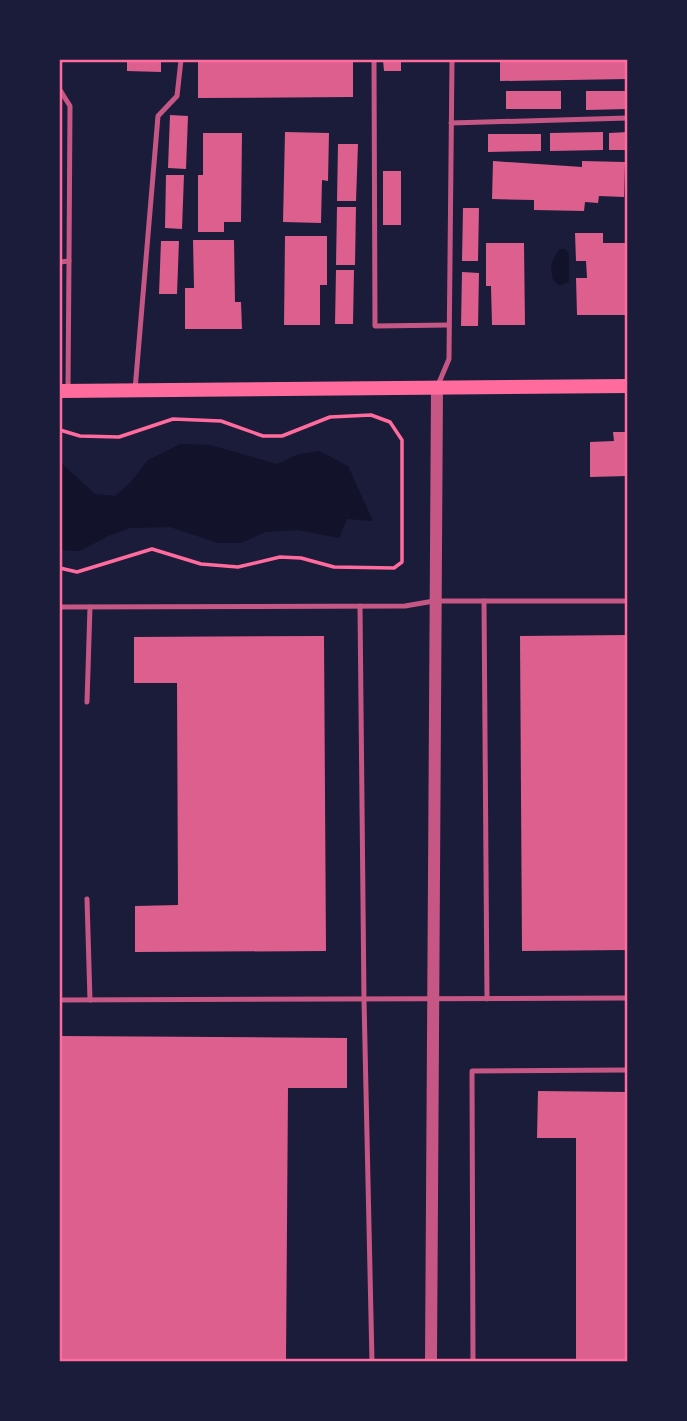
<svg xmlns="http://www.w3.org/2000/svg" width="687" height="1421" viewBox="0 0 687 1421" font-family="'PT Sans',sans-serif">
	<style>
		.water { fill: #12122b }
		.building { fill: #dd5f8e }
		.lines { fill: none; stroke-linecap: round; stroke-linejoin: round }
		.path { stroke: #ff6b9d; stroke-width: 3.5 }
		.service { stroke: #c65784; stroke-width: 5 }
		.tertiary { stroke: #c65784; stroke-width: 12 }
		.secondary { stroke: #ff6b9d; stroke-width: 14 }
		.neatline { fill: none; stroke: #ff6b9d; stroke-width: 2.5 }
	</style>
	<rect width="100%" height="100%" fill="#1b1b3a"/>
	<!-- water -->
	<g class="water">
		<path d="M 559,249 L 565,249 L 569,254 L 569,282 L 560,286 L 553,280 L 551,270 L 552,262 Z"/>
		<path d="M 180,444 L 210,445 L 277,464 L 299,454 L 319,451 L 348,466 L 373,521 L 347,519 L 339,538 L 297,530 L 265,532 L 241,543 L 218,543 L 170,527 L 130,528 L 108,536 L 80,551 L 60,550 L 60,462 L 95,494 L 115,496 L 130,483 L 148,460 Z"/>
	</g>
	<!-- building -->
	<g class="building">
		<path d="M 127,60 L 161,60 L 161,72 L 127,71 Z"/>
		<path d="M 198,60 L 353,60 L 353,97 L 198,98 Z"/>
		<path d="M 383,60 L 401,60 L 401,71 L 384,71 Z"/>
		<path d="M 500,60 L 628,60 L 628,79 L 500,81 Z"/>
		<rect x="506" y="91" width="55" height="18"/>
		<path d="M 586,91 L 628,91 L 628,109 L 586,110 Z"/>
		<path d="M 170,115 L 188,116 L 186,169 L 168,168 Z"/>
		<path d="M 285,132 L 329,133 L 328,181 L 322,180 L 321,223 L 283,222 Z"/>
		<path d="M 603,132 L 603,150 L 550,151 L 550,133 Z"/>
		<path d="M 628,132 L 628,150 L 609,150 L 609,133 Z"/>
		<path d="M 203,133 L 242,133 L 241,222 L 224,222 L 224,232 L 198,232 L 198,175 L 203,175 Z"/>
		<path d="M 488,134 L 541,134 L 541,151 L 488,152 Z"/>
		<path d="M 338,144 L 358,144 L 356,201 L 337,201 Z"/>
		<path d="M 493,161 L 582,167 L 582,161 L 625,162 L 624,197 L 599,196 L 598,203 L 585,202 L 584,211 L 534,210 L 534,200 L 492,199 Z"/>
		<rect x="383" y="171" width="18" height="54"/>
		<path d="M 166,175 L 184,175 L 182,229 L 165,228 Z"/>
		<path d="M 337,207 L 356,207 L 355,265 L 336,265 Z"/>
		<path d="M 463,208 L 479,208 L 478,261 L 462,261 Z"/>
		<path d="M 575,233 L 603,233 L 603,243 L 628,243 L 628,315 L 577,315 L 576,278 L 587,278 L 586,261 L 576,261 Z"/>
		<path d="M 285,236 L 327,236 L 327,285 L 320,285 L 320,325 L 284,325 Z"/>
		<path d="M 193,240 L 234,240 L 235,302 L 241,302 L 242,329 L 185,329 L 185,288 L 194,288 Z"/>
		<path d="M 161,241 L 179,241 L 177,294 L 159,294 Z"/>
		<path d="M 486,243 L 524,243 L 525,325 L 492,325 L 491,286 L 486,286 Z"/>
		<path d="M 336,270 L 354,270 L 353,324 L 335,324 Z"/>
		<path d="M 462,272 L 479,273 L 478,326 L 461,326 Z"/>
		<path d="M 613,432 L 628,432 L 628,476 L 590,477 L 590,442 L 614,441 Z"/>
		<path d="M 628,635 L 628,950 L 522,951 L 520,636 Z"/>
		<path d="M 324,636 L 326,951 L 135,952 L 135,906 L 178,905 L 177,683 L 134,683 L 134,637 Z"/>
		<path d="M 60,1036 L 347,1038 L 347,1088 L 288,1088 L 286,1362 L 60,1362 Z"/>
		<path d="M 538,1091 L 628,1092 L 628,1362 L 576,1362 L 576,1138 L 537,1138 Z"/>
	</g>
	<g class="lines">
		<!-- path -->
		<path class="path" d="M 60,430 L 80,436 L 119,437 L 173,419 L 221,421 L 263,436 L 282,436 L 330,417 L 371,415 L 390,422 L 402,440 L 402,562 L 394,568 L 334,567 L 301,558 L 280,557 L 238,567 L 201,564 L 152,549 L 77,572 L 60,568"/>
		<!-- service -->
		<g class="service">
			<path d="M 374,60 L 375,326 L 449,325"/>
			<path d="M 60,90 L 70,106 L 69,261 L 60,262"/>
			<path d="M 451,123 L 628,118"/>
			<path d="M 438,385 L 449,359 L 452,60"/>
			<path d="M 68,388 L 69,261"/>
			<path d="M 135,390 L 158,116 L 177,96 L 181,60"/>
			<path d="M 484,601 L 487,999"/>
			<path d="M 360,606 L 364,1000 L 372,1362"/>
			<path d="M 60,607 L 405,606 L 434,601 L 628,601"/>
			<path d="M 87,702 L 90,607"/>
			<path d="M 87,899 L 90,1000"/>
			<path d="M 60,1000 L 628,998"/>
			<path d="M 473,1362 L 472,1071 L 628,1070"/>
		</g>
		<!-- tertiary -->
		<path class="tertiary" d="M 431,1362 L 437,388"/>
		<!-- secondary -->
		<path class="secondary" d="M 60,391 L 628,386"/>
	</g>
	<!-- border -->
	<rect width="687" height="1421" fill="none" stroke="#1b1b3a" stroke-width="122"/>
	<rect x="61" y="61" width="565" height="1299" class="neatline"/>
</svg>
